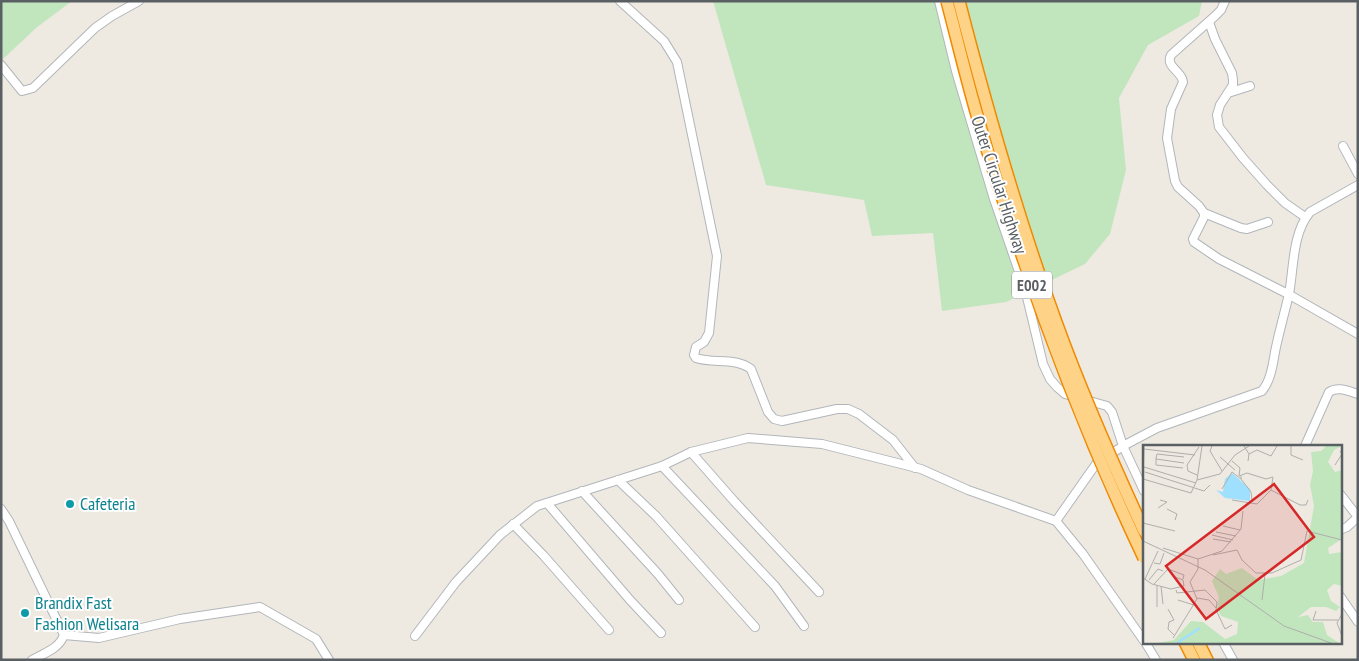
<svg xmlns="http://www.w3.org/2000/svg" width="1359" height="661" viewBox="0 0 1359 661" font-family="'PT Sans Narrow',sans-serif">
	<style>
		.green { fill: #c1e6bd }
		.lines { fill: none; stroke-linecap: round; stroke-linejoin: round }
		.minor-casing { stroke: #b2b6ba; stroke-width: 10 }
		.highway-casing { stroke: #ef8a00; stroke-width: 14 }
		.minor { stroke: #fff; stroke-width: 8 }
		.highway { stroke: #ffd387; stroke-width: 11 }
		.highway-bridge-casing { stroke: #ef8a00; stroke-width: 14; stroke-linecap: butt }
		.highway-bridge { stroke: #ffd387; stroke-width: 11 }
		.culture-dot { fill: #0f9aa8; stroke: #fff; stroke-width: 2 }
		.labels { text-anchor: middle; stroke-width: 4; stroke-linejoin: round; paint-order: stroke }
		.shield { fill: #fff; stroke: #8c8f92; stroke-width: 1 }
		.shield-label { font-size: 16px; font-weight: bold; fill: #5a5f63 }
		.street-label { font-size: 18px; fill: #5a5f63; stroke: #fff }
		.culture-label { font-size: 18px; fill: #0d838f; stroke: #fff; text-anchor: start }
		.inset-river { fill: none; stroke: #a0e0ff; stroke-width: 2.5 }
		.inset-road { fill: none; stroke: #afaeab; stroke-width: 1 }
		.view { fill: #d62828; fill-opacity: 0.15; stroke: #d62828; stroke-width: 2.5 }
		.inset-edge { fill: none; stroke: #5a5f63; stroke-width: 2.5 }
	</style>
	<rect width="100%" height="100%" fill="#eeeae2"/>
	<!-- green -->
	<g class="green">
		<path d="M 1,1 L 72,1 L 36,28 L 1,61 Z"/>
		<path d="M 713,1 L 1202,1 L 1199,16 L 1148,45 L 1119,98 L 1126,170 L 1110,234 L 1085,264 L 1006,302 L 942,311 L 933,233 L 872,236 L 864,200 L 766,185 Z"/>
	</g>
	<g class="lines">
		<defs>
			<g id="minor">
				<path d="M 620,1 L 664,41 L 677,62 L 717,256 L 709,333 L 704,342 L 696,347 L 694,355 L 696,358 C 714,364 735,357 751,369 L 768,412 L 774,419 L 782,421 L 837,409 L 848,409 L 859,414 L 893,440 L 915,468"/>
				<path d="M 939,1 L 956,71 L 994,199 L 1025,289 L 1043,364 L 1050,379 L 1057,387 L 1065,394 L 1107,406 L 1112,412 L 1123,446 L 1144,491"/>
				<path d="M 1225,1 L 1221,10 L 1215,16 L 1171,55 C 1165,67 1182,71 1183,82 L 1171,109 L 1167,138 L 1175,181 L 1178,187 L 1199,206 L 1204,213 L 1204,217 L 1193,239 L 1194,242 L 1219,259 L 1288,294 L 1358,334"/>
				<path d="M 1209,22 L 1215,39 L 1232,73 L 1233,80 L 1233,85 L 1220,105 L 1217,115 L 1219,127 L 1243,158 L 1267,185 L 1285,203 L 1305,217"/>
				<path d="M 1,65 L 22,91 L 33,88 L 95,28 L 112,16 L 139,1"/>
				<path d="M 1228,93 L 1250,86"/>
				<path d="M 1343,146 L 1358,174"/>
				<path d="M 1204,213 L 1241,228 L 1247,229 L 1268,222"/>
				<path d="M 1305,446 L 1329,392 C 1338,386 1348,391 1358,394"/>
				<path d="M 691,452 L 734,501 L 819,592"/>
				<path d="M 662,466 L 775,586 L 804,626"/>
				<path d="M 618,480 L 656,516 L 755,627"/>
				<path d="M 582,491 L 658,574 L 679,600"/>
				<path d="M 1340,494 L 1358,517"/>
				<path d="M 547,503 L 630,600 L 661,633"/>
				<path d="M 1,509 L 9,521 L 64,635 C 59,649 44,653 32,660"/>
				<path d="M 1056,521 L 1096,464 L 1123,446 L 1157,428 L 1262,391 C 1272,379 1273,361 1276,347 C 1280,329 1285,311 1289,294 C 1294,267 1292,234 1310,212 L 1358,185"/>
				<path d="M 513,524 L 544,556 L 609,630"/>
				<path d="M 1340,530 L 1347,527 L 1358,517"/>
				<path d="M 1340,596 L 1358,622"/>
				<path d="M 64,635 L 99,638 L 180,619 L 260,607 L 316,639 L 329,660"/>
				<path d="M 415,636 L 456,582 L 500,535 L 537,506 L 662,466 L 691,452 L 748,438 L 822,444 L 921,469 L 968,490 L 1056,521 L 1083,554 L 1144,641"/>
				<path d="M 1145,642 L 1156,660"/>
				<path d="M 1223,642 L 1233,660"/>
			</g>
			<g id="highway">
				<path d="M 1185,642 L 1194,660"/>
				<path d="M 1198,642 L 1207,660"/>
			</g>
		</defs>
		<!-- minor casing -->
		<use href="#minor" class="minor-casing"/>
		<!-- highway casing -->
		<use href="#highway" class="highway-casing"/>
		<!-- minor -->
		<use href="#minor" class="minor"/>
		<!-- highway -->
		<use href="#highway" class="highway"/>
		<defs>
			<g id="highway-bridge">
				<path d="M 947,1 C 957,39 966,77 977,115 C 990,161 1005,207 1021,252 C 1056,356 1097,459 1144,558"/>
				<path d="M 959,1 C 987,110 1018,219 1057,325 C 1082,394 1113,464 1144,531"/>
			</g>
		</defs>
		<!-- highway-bridge casing -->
		<use href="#highway-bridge" class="highway-bridge-casing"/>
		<!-- highway-bridge -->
		<use href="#highway-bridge" class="highway-bridge"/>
	</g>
	<!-- markers -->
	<g class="culture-dot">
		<circle cx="70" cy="504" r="5"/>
		<circle cx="25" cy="613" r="5"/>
	</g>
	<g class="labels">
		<!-- shield labels -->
		<rect class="shield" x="1012" y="271.5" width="40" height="27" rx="4"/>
		<g class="shield-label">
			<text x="1032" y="291">E002</text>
		</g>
		<!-- street labels -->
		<g class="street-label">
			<text transform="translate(999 185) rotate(72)" y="6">Outer Circular Highway</text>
		</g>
		<!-- culture labels -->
		<g class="culture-label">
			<text x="80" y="510">Cafeteria</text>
			<text x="35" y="609">Brandix Fast<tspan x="35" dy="21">Fashion Welisara</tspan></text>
		</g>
	</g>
	<!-- overview -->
	<g transform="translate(1143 445)">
		<rect width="199" height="199" fill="#eeeae2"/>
		<path d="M 183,1 L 199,1 L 191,5 L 185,17 L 192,27 L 199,25 L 199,94 L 185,103 L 186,109 L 199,107 L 199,141 L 191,139 L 184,145 L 188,156 L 197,162 L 193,166 L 183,162 L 168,162 L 155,172 L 165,170 L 170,177 L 180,177 L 184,190 L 196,198 L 14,198 L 31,195 L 48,176 L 60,177 L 82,194 L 94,189 L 95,177 L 78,171 L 74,163 L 76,152 L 69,136 L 77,124 L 83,129 L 99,123 L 115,135 L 138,131 L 161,118 L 171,61 L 167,40 L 170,26 L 168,7 L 178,6 Z" fill="#c1e6bd"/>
		<path d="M 89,28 L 107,44 L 107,56 L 82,53 L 73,45 L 80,47 L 82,34 Z" fill="#a0e0ff"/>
		<path class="inset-river" d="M 34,198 L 57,183"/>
		<path class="inset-road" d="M 69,1 L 67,6 L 79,26M 101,1 L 106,9 L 105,16M 148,1 L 148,10 L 160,15M 1,4 L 52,10M 106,9 L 114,5 L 128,11 L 134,1M 77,12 L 92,25M 13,14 L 41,18M 89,16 L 97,23 L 96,31 L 104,28 L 123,34 L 130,32 L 128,45 L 157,60 L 163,60 L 165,55M 192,20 L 199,9 L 197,6M 1,22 L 53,38M 40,23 L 13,20 L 13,13 L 14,9 L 41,12M 2,27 L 61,46 L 67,40M 54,30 L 45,26 L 44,20 L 56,2M 0,34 L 48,48 L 54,35 L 77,29 L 92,10 L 106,1M 98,34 L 108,47 L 109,55 L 104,59M 0,35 L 1,1M 54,35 L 59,1M 79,44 L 89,27 L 98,34 L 98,31M 89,55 L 114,59 L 128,45M 15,63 L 24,57 L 17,55M 24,64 L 34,69 L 32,75M 0,78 L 32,86M 80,81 L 97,85M 73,87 L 93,91M 69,90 L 90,95M 70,94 L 88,97M 0,96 L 62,125 L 141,181 L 188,198M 20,103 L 55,114 L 79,106 L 98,84 L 100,66M 70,110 L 94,105 L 99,115 L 113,128 L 129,128 L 158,115 L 164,86 L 199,95M 11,118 L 17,119 L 21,108M 0,133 L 9,139 L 28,144 L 41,141 L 40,135 L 32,132M 2,134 L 15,106M 6,135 L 15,124 L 20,126M 11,139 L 25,124 L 41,130 L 40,134M 14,140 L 14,162M 18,141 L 20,159M 33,145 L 34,148 L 62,145 L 74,157 L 73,165 L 82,184 L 89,180M 54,153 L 66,155 L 73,163M 35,155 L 51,160M 119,155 L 122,129M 25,164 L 31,175 L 26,177 L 25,184 L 32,191M 173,166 L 170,175 L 195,175M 199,169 L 194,178 L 199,191M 30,193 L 54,154 L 47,137 L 55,124 L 55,114"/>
		<path class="view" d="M 131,39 L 171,92 L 63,174 L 23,121 Z"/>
		<rect width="199" height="199" class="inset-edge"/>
	</g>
	<!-- border -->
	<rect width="1359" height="661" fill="none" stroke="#5a5f63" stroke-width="5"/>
</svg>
